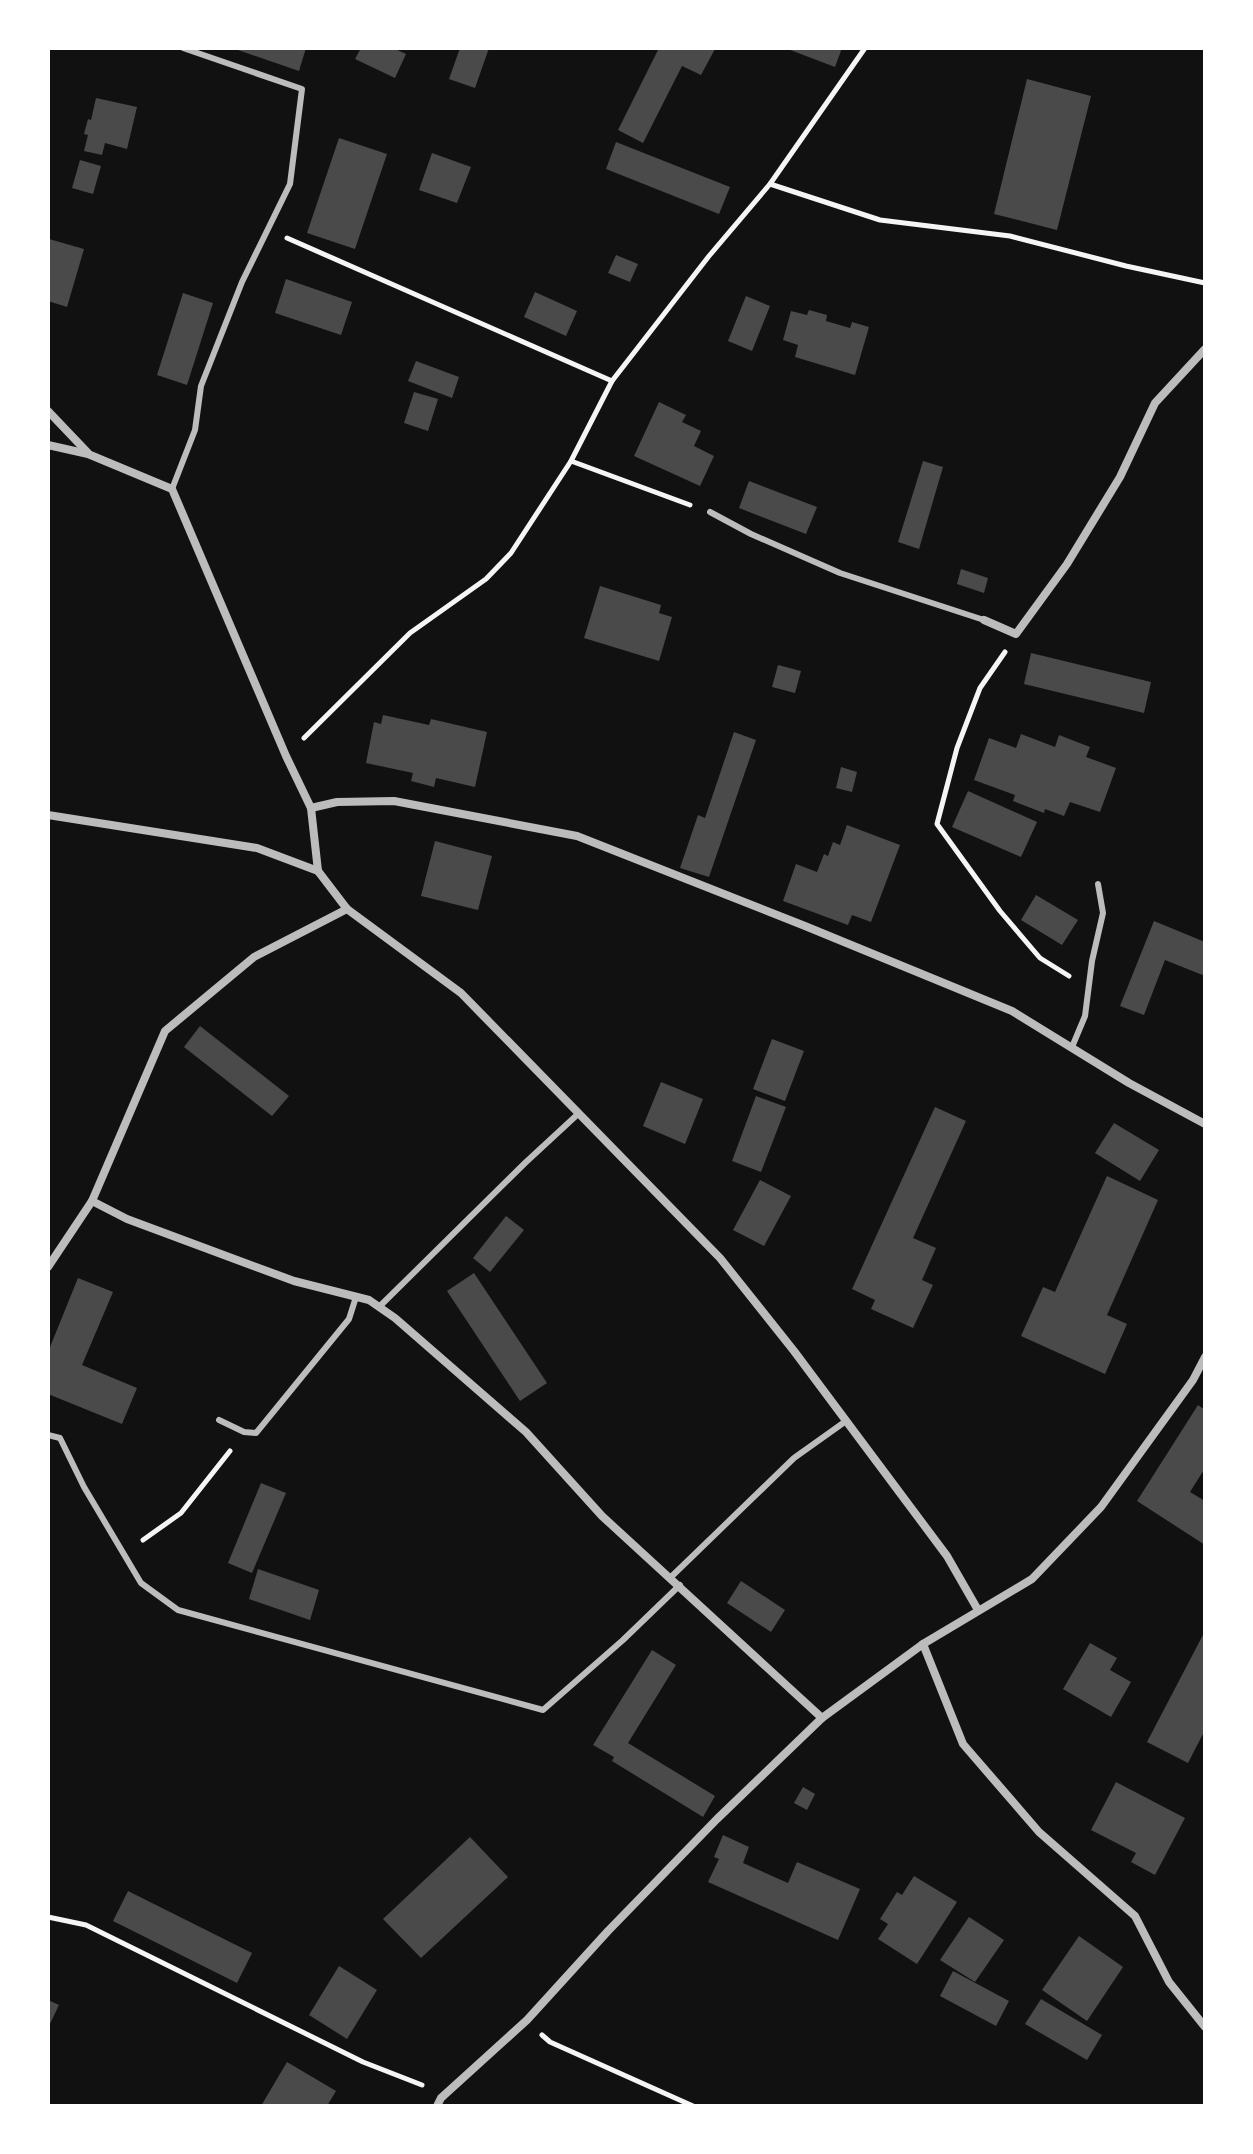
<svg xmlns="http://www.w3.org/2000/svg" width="1253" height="2154" viewBox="0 0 1253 2154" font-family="'Exo 2',sans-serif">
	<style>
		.building { fill: #4a4a4a }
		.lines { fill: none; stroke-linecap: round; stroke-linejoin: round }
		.path { stroke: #f5f5f5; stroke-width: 5 }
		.service { stroke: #bcbcbc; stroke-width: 6 }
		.minor { stroke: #bcbcbc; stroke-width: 8 }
	</style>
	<rect width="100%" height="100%" fill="#111"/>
	<!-- building -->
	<g class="building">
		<path d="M 232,48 L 306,48 L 299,71 Z"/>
		<path d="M 361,48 L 393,48 L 406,54 L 395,78 L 355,59 Z"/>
		<path d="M 460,48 L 489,48 L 475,88 L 449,79 Z"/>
		<path d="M 659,48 L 715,49 L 701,75 L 682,66 L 643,143 L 618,130 Z"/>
		<path d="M 785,48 L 842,48 L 835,67 Z"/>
		<path d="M 1027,79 L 1091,96 L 1057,230 L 994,214 Z"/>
		<path d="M 96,98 L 137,107 L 127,149 L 105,143 L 102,155 L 84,151 L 88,135 L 84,134 L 88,119 L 91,120 Z"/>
		<path d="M 339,138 L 387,154 L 355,249 L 307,233 Z"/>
		<path d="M 616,142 L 730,187 L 719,214 L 606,169 Z"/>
		<path d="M 432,153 L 471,167 L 457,203 L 419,190 Z"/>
		<path d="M 80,160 L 101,166 L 93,194 L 72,188 Z"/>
		<path d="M 49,239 L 84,249 L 67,307 L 48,301 Z"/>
		<path d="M 616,255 L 638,264 L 630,282 L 608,273 Z"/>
		<path d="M 286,279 L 352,302 L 341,335 L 275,313 Z"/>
		<path d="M 535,292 L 577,311 L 566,336 L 524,317 Z"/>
		<path d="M 183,293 L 213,303 L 187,385 L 157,375 Z"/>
		<path d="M 746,296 L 770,306 L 752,351 L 728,341 Z"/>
		<path d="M 809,310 L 827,315 L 826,321 L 850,328 L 852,322 L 869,327 L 855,375 L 795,357 L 798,345 L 783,340 L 791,311 L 807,315 Z"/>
		<path d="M 416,361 L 459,377 L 452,398 L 408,381 Z"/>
		<path d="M 414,392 L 438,399 L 428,431 L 404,423 Z"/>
		<path d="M 659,402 L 686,415 L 682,422 L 701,431 L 694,446 L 714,456 L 700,486 L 634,456 Z"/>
		<path d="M 923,461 L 943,467 L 919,549 L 898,542 Z"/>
		<path d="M 749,481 L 817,507 L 806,534 L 739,508 Z"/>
		<path d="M 961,569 L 988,578 L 984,593 L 957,584 Z"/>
		<path d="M 600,586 L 661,605 L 659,613 L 672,617 L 659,661 L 584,638 Z"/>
		<path d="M 1031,653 L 1151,682 L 1144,713 L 1024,684 Z"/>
		<path d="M 778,665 L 801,671 L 795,693 L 772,687 Z"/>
		<path d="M 383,715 L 429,725 L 431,719 L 487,732 L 475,787 L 436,778 L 434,787 L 411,781 L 413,773 L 366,763 L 374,722 L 381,724 Z"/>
		<path d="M 734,732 L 756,740 L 709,877 L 680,868 L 698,815 L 705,818 Z"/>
		<path d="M 1021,734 L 1055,747 L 1059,735 L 1090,747 L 1086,757 L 1116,768 L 1100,812 L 1070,802 L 1064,816 L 1045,809 L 1044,813 L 1013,801 L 1015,795 L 974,780 L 989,738 L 1016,748 Z"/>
		<path d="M 841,767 L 857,772 L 852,792 L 836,788 Z"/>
		<path d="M 968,791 L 1037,822 L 1021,857 L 952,827 Z"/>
		<path d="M 847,825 L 900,845 L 871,922 L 852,915 L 848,925 L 783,901 L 796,864 L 817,872 L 824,854 L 828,856 L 833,842 L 840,845 Z"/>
		<path d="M 435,841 L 492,856 L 478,910 L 421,896 Z"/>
		<path d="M 1036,895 L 1078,920 L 1062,945 L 1021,920 Z"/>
		<path d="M 1154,921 L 1205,942 L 1205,976 L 1165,960 L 1144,1015 L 1120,1006 Z"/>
		<path d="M 200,1026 L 289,1096 L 272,1116 L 184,1047 Z"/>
		<path d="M 772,1039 L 804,1051 L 785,1101 L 753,1089 Z"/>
		<path d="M 661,1082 L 703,1099 L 685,1144 L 643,1126 Z"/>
		<path d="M 756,1096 L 786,1107 L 761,1172 L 732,1161 Z"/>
		<path d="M 935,1107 L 966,1121 L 913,1238 L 936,1248 L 922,1280 L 933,1285 L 913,1328 L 871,1309 L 875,1300 L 852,1289 Z"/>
		<path d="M 1114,1123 L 1159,1150 L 1140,1181 L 1095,1153 Z"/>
		<path d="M 1107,1176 L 1158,1200 L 1107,1315 L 1127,1324 L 1105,1374 L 1021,1336 L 1043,1287 L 1055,1292 Z"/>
		<path d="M 760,1180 L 791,1196 L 764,1246 L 733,1230 Z"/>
		<path d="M 506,1216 L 524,1230 L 490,1272 L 473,1258 Z"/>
		<path d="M 474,1273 L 547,1383 L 520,1401 L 447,1291 Z"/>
		<path d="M 78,1278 L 113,1292 L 82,1365 L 137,1388 L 122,1424 L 48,1394 L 48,1352 Z"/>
		<path d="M 1198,1405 L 1205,1410 L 1205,1468 L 1190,1492 L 1205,1501 L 1205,1545 L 1137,1501 Z"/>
		<path d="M 261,1483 L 286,1493 L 252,1573 L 228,1563 Z"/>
		<path d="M 258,1569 L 319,1590 L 310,1620 L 249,1599 Z"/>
		<path d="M 741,1581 L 785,1610 L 771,1632 L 727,1603 Z"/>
		<path d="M 1205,1631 L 1205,1730 L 1188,1763 L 1147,1742 Z"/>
		<path d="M 1090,1643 L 1117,1658 L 1110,1670 L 1131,1682 L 1111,1717 L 1063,1689 Z"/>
		<path d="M 652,1650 L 676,1665 L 628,1743 L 715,1796 L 703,1817 L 612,1761 L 614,1757 L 593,1745 Z"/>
		<path d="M 1116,1782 L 1185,1818 L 1155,1875 L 1131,1862 L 1136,1853 L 1091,1830 Z"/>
		<path d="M 803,1787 L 815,1794 L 807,1810 L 794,1803 Z"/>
		<path d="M 723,1835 L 749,1847 L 743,1863 L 788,1883 L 797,1862 L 860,1889 L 838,1940 L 708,1882 L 719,1859 L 714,1857 Z"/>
		<path d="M 470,1837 L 508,1877 L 421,1958 L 383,1919 Z"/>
		<path d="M 914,1876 L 957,1902 L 917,1964 L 878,1939 L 888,1924 L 880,1919 L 897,1892 L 902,1895 Z"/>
		<path d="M 128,1891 L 252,1953 L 237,1983 L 113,1921 Z"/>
		<path d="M 969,1917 L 1004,1940 L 975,1982 L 940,1960 Z"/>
		<path d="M 1079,1936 L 1123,1967 L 1087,2021 L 1042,1990 Z"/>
		<path d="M 339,1966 L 377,1990 L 347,2039 L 309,2015 Z"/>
		<path d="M 953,1971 L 1009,2001 L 996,2026 L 940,1996 Z"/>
		<path d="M 1041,1999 L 1102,2035 L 1087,2060 L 1025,2024 Z"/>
		<path d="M 48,2000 L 59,2005 L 48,2028 Z"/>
		<path d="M 287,2062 L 336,2091 L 327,2106 L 261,2106 Z"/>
	</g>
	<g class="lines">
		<!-- path -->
		<g class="path">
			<path d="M 770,184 L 880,220 L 1010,236 L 1126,266 L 1205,283"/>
			<path d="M 287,238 L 612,381"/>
			<path d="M 571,461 L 690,505"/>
			<path d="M 1005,652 L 980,688 L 957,748 L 937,824 L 1000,911 L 1040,958 L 1069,976"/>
			<path d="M 304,738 L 410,633 L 486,579 L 511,553 L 571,461 L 612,381 L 709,256 L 770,184 L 865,48"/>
			<path d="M 143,1540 L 181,1513 L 230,1451"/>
			<path d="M 48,1917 L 86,1925 L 363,2062 L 422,2085"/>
			<path d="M 542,2035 L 550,2042 L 693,2106"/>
		</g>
		<!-- service -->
		<g class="service">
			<path d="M 172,489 L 195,430 L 201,386 L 242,282 L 290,184 L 302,89 L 183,48"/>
			<path d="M 710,512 L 751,534 L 840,573 L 984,620"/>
			<path d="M 1072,1047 L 1085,1016 L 1092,961 L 1103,913 L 1098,884"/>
			<path d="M 379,1307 L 525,1163 L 578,1114"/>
			<path d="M 219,1420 L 244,1432 L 256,1433 L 349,1319 L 356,1297"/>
			<path d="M 48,1435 L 60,1438 L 84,1487 L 141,1583 L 178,1610 L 543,1710 L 623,1640 L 680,1585"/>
			<path d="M 671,1577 L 794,1458 L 846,1421"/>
		</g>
		<!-- minor -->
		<g class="minor">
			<path d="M 48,411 L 88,453"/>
			<path d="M 48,445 L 88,454 L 172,489 L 286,756 L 311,808 L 318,871 L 347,909 L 461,993 L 720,1258 L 794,1351 L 947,1556 L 978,1610"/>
			<path d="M 984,620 L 1016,634 L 1067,564 L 1120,477 L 1155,403 L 1205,349"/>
			<path d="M 311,808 L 337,802 L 394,801 L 577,836 L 805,926 L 1012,1011 L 1129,1083 L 1205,1124"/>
			<path d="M 48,815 L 257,848 L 318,871"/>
			<path d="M 92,1201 L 127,1219 L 294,1281 L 369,1300 L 395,1318 L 526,1432 L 602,1516 L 822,1718"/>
			<path d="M 48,1267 L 92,1201 L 165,1031 L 254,957 L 347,909"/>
			<path d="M 923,1644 L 963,1744 L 1039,1832 L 1135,1916 L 1169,1982 L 1205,2027"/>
			<path d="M 437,2106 L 441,2098 L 527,2020 L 608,1931 L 717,1819 L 822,1718 L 923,1644 L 1032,1579 L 1101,1507 L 1193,1380 L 1205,1357"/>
		</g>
	</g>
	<!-- border -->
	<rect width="1253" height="2154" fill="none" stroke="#ffffff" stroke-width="100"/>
</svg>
